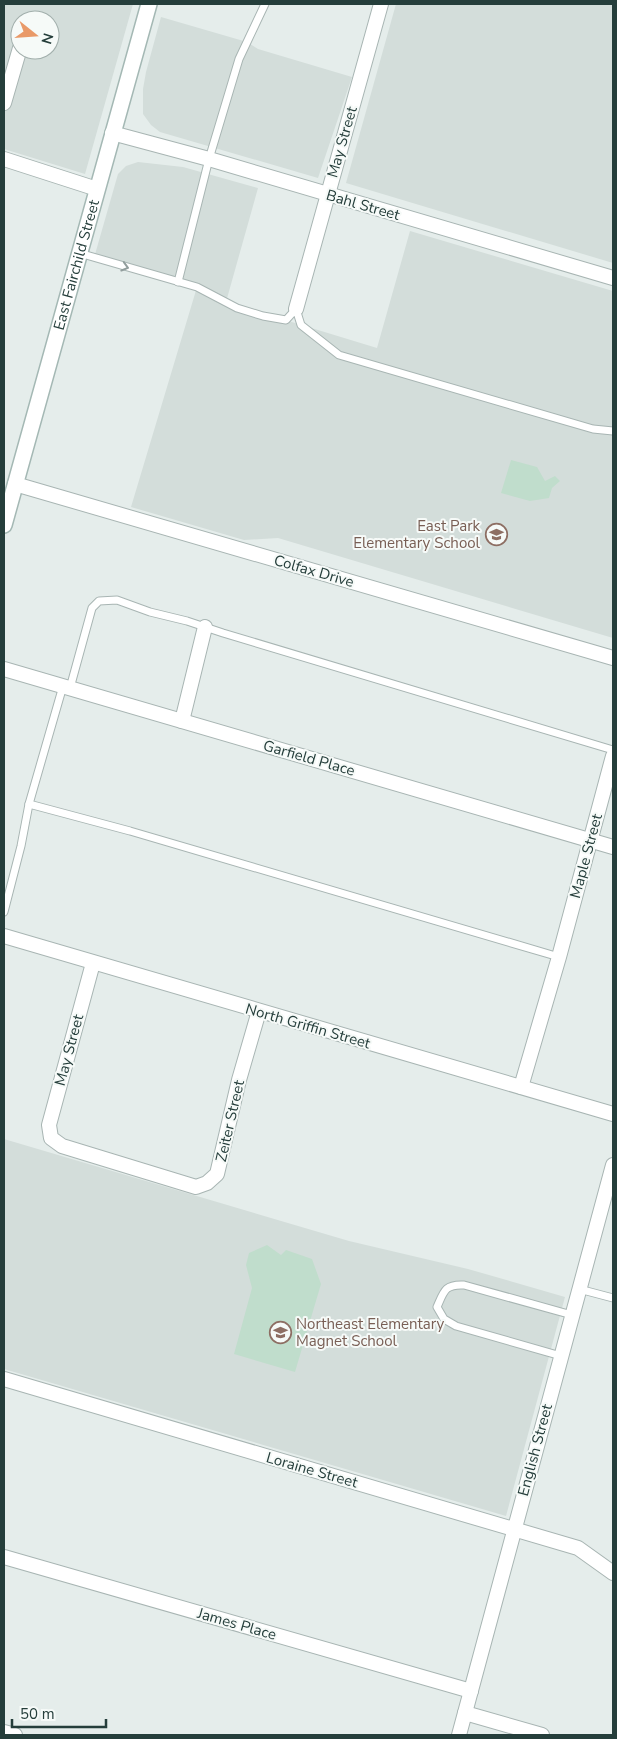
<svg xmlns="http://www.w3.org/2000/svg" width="617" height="1739" viewBox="0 0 617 1739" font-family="'Nunito Sans',sans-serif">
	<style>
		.built { fill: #d3ddda; fill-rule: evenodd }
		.green { fill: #c0ddcc }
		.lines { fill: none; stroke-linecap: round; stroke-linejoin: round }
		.lane-casing { stroke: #a8b5b3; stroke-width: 9 }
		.street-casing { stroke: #a8b5b3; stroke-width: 16 }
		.secondary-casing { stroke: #a4b8b4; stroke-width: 18 }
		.lane { stroke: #fff; stroke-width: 7 }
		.street { stroke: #fff; stroke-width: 14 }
		.secondary { stroke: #fff; stroke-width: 15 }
		.oneway { stroke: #929e9d }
		.labels { text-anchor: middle; stroke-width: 4; stroke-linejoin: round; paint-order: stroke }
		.street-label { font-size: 15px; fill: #253e3b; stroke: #f6faf8 }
		.education-label { font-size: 15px; fill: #785e54; stroke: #f6faf8; text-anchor: end }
	</style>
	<rect width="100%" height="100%" fill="#e5edeb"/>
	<!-- built -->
	<g class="built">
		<path d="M 4,4 L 133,4 L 85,174 L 4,149 ZM 20,20 L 50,20 L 50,50 L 20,50 Z"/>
		<path d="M 396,4 L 613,4 L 613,263 L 346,183 Z"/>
		<path d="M 161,17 L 247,42 L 258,49 L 352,77 L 318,178 L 160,132 L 151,125 L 143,114 L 143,89 L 146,72 Z"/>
		<path d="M 138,162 L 183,167 L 258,188 L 226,302 L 377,348 L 410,231 L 613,291 L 613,638 L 278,538 L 244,540 L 131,507 L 197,287 L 94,258 L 118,174 L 126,166 Z"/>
		<path d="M 4,1139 L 349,1241 L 468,1269 L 565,1297 L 506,1516 L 4,1369 Z"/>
	</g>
	<!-- green -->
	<g class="green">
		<path d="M 511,460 L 537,467 L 545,481 L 555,476 L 560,481 L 552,488 L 549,498 L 530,501 L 501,493 Z"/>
		<path d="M 267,1245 L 281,1255 L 286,1250 L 312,1259 L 321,1284 L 295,1372 L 234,1354 L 252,1288 L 246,1265 L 249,1253 Z"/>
	</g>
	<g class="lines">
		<defs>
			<g id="lane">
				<path d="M 79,253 L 197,287 L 237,308 L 263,316 L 286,320 L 296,309 L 301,325 L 339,355 L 593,429 L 613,431"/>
				<path d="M 178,282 L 209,159 L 239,59 L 265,4"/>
				<path d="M 70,688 L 92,608 L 99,601 L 117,600 L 150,612 L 187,621 L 223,633 L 613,750"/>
				<path d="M 29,804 L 130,831 L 559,957"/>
				<path d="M 4,912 L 21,846 L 29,804 L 63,686"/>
				<path d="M 579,1289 L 613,1298"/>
				<path d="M 561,1356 L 456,1326 L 444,1319 L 437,1307 C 444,1291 445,1284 464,1285 L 572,1315"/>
			</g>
			<g id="street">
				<path d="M 4,103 L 20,48"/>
				<path d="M 112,133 L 209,159 L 613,278"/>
				<path d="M 4,159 L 97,189"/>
				<path d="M 296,309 L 381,4"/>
				<path d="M 15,484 L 613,658"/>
				<path d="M 4,669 L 613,847"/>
				<path d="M 182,721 L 205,627"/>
				<path d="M 4,936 L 613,1114"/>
				<path d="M 93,963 L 49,1125 L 51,1138 L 62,1146 L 196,1187 L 207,1183 L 217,1174 L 239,1080 L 259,1011"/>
				<path d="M 521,1087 L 559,957 L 613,756"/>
				<path d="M 4,1379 L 578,1548 L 613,1573"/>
				<path d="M 4,1557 L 471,1691"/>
				<path d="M 465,1713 L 542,1735"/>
				<path d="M 4,1732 L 15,1735"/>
				<path d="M 459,1735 L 613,1165"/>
			</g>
			<g id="secondary">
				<path id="s1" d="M 4,525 L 149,4"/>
			</g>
		</defs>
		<!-- lane casing -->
		<use href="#lane" class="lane-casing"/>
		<!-- street casing -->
		<use href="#street" class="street-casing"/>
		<!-- secondary casing -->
		<use href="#secondary" class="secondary-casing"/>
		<!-- lane -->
		<use href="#lane" class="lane"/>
		<!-- street -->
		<use href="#street" class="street"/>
		<!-- secondary -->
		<use href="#secondary" class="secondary"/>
	</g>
	<!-- one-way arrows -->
	<defs><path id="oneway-chevron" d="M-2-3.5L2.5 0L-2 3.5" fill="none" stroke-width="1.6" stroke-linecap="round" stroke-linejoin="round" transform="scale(1.25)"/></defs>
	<use class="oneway" href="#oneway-chevron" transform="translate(125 267) rotate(16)"/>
	<!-- icons -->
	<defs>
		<symbol id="school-ring" viewBox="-11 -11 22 22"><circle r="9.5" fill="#f6faf8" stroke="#8d6e63" stroke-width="1.5"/><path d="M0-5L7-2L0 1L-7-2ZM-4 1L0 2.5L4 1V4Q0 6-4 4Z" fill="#8d6e63"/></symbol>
	</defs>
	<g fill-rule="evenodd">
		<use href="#school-ring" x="484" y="522" width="25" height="25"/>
		<use href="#school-ring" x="268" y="1320" width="25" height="25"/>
	</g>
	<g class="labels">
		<!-- street labels -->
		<g class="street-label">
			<text transform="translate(342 142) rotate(-74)" y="5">May Street</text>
			<text transform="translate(363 205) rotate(16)" y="5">Bahl Street</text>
			<text dy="5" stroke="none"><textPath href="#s1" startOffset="270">East Fairchild Street</textPath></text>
			<text transform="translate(314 571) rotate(16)" y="5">Colfax Drive</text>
			<text transform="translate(309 758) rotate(16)" y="5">Garfield Place</text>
			<text transform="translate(586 856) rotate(-75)" y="5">Maple Street</text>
			<text transform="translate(308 1026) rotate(16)" y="5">North Griffin Street</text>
			<text transform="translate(69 1050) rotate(-75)" y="5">May Street</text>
			<text transform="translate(230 1121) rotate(-77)" y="5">Zeiter Street</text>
			<text transform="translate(535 1450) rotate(-75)" y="5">English Street</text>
			<text transform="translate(312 1470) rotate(16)" y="5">Loraine Street</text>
			<text transform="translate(237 1624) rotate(16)" y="5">James Place</text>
		</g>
		<!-- education labels -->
		<g class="education-label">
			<text x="480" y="531">East Park<tspan x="480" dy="17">Elementary School</tspan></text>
			<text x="296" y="1329" text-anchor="start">Northeast Elementary<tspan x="296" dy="17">Magnet School</tspan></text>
		</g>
	</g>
	<!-- border -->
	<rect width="617" height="1739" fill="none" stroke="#253e3b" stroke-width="10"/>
	<!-- north arrow -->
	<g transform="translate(35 35) rotate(107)"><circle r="24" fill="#f6faf8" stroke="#a2afac"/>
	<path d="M0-4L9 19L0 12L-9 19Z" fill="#e99968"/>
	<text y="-8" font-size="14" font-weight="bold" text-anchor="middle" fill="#253e3b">N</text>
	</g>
	<!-- scale -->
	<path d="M12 1719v8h94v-8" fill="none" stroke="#253e3b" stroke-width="2.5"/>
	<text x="20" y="1719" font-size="15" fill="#253e3b" stroke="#f6faf8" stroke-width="4" paint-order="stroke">50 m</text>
</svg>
